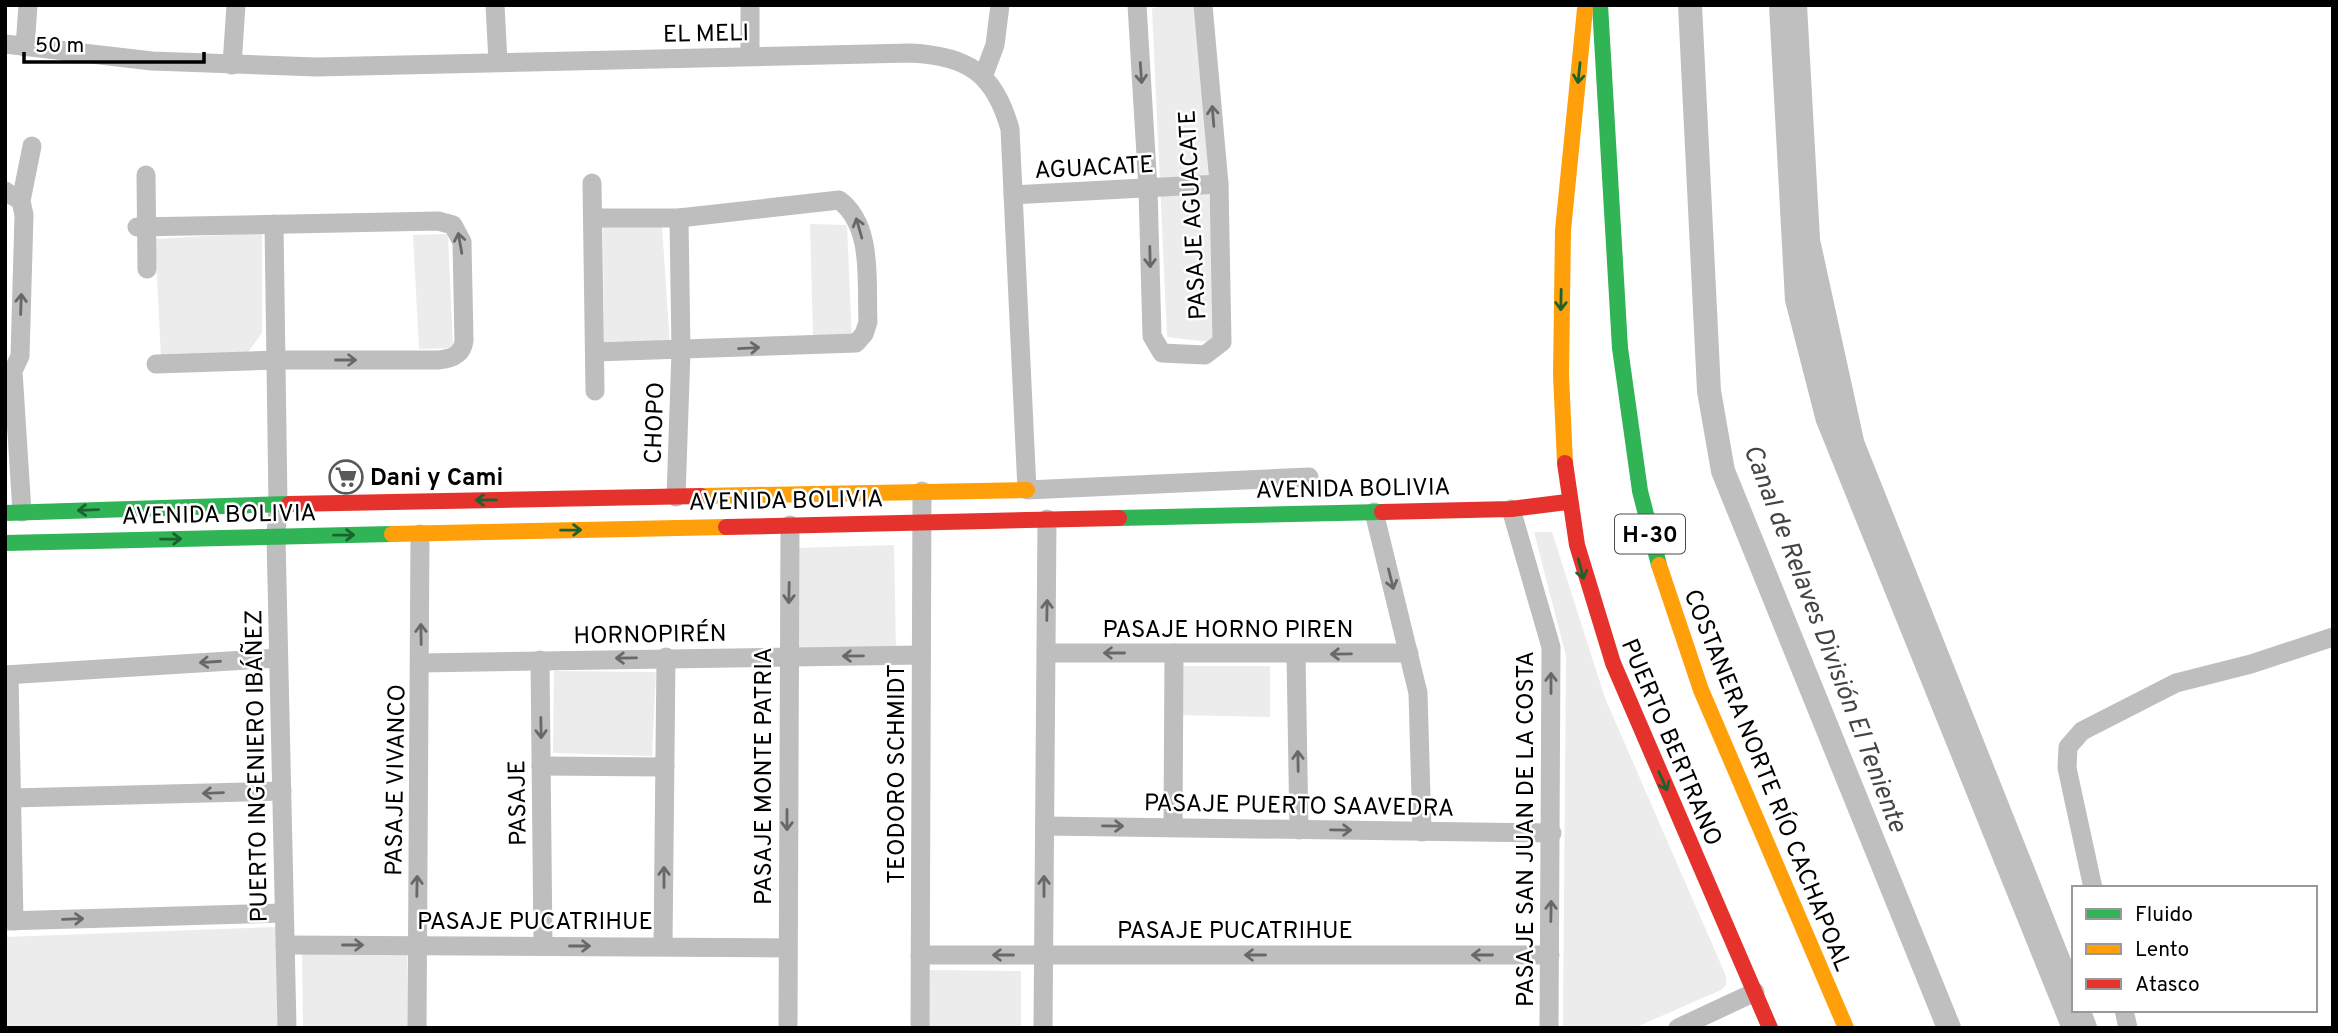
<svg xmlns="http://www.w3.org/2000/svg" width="2338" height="1033" viewBox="0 0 2338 1033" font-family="Overpass,sans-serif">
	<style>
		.green { fill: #ececec }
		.water { fill: #bfbfbf }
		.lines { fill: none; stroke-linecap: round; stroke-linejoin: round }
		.canal { stroke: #bfbfbf; stroke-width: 24 }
		.street { stroke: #bebebe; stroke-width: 19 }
		.fast { stroke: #30b455; stroke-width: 16 }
		.slow { stroke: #ff9f0a; stroke-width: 16 }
		.jam { stroke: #e5322d; stroke-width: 16 }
		.oneway { stroke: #686868 }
		.oneway2 { stroke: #1a632f }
		.labels { text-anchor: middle; stroke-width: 5; stroke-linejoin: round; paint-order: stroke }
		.shield { fill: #fff; stroke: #4c4c4c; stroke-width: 2 }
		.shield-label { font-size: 23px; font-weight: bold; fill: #000 }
		.street-label { font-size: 24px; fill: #000; stroke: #fff }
		.poi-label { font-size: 24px; font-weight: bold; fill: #000; stroke: #fff; text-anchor: start }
		.water-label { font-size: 26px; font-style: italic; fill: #444; stroke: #fff }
	</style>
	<rect width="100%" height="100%" fill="#fff"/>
	<!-- green -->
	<g class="green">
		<path d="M 1175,5 L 1198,5 L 1218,343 L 1167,337 L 1152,8 Z"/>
		<path d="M 810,224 L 847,225 L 852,340 L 813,337 Z"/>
		<path d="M 603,226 L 662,226 L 670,346 L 604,348 Z"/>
		<path d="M 262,233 L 262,333 L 246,355 L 161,357 L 155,239 Z"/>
		<path d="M 448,234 L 453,348 L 419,349 L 413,235 Z"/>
		<path d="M 1534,532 L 1552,532 L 1605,698 L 1726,976 L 1726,985 L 1721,990 L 1634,1028 L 1563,1028 L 1566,656 Z"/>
		<path d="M 894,545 L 896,651 L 791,651 L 794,548 Z"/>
		<path d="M 1173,666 L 1270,666 L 1270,717 L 1177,715 Z"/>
		<path d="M 554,671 L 656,672 L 652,756 L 553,753 Z"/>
		<path d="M 276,927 L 279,1028 L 5,1028 L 5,937 Z"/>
		<path d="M 302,951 L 407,953 L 408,1028 L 303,1028 Z"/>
		<path d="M 928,970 L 1021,971 L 1021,1028 L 929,1028 Z"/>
	</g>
	<!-- water -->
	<path class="water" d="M 1769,5 L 1807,5 L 1820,239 L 1864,440 L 2074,967 L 2074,1010 L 2091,1010 L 2098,1028 L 2061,1028 L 1816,422 L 1785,301 Z"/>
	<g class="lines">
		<!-- canal -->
		<path class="canal" d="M 1690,5 L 1709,391 L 1723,471 L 1949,1028"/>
		<!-- street -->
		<g class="street">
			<path d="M 495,5 L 498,62"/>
			<path d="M 750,5 L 750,56"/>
			<path d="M 1137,5 L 1148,189 L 1152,336 L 1162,353 L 1205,355 L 1222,342 L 1219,184 L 1203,5"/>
			<path d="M 5,44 L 152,61 L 317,67 L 911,53 C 967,56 994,72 1010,129 L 1027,490 L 1309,477"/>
			<path d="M 25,47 L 28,5"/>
			<path d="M 232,65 L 236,5"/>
			<path d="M 983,77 L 995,45 L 1000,5"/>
			<path d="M 146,175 L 147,269"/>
			<path d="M 592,183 L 595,391"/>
			<path d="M 5,191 L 21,201 L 24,215 L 20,356 L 13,371 L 22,512"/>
			<path d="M 1013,195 L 1219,184"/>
			<path d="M 21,201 L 32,146"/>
			<path d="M 593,218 L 679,218 L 839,200 C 874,226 866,282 868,322 L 864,334 L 856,343 L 595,352"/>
			<path d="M 274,224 L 278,504 L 276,537 L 287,1028"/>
			<path d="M 137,227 L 438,221 L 453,225 L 462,242 L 464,341 C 462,355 452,359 438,360 L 277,360 L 156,364"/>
			<path d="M 676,497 L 681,351 L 679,218"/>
			<path d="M 1511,509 L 1551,647 L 1549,1028"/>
			<path d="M 1374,512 L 1418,693 L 1422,832"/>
			<path d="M 1046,653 L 1409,653"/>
			<path d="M 1296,655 L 1299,830"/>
			<path d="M 540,660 L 543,946"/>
			<path d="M 421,663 L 921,655"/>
			<path d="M 5,675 L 278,658"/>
			<path d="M 9,675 L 14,921"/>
			<path d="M 541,766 L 665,767"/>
			<path d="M 12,798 L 282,791"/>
			<path d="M 1045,826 L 1552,833"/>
			<path d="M 1173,827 L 1174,653"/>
			<path d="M 2093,888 L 2067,768 L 2068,747 L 2082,731 L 2176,683 L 2251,664 L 2333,637"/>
			<path d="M 5,921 L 284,913"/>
			<path d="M 285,945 L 786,948"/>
			<path d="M 663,946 L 666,657"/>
			<path d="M 920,955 L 1550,955"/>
			<path d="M 2124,1010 L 2128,1028"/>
			<path d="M 417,1028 L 420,534"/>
			<path d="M 788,1028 L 790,525"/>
			<path d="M 920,1028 L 922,491"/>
			<path d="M 1043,1028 L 1047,519"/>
			<path d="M 1678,1028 L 1755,992"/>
		</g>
		<!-- fast -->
		<g class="fast">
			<path d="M 1600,5 L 1620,348 L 1640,491 L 1659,565"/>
			<path d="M 5,513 L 289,504"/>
			<path d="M 1119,518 L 1382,512"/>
			<path d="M 5,543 L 392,534"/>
		</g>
		<!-- slow -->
		<g class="slow">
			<path d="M 1565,463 L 1561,375 L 1563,230 L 1585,9"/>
			<path d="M 701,496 L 1027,490"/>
			<path d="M 392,534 L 726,527"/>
			<path d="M 1659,565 L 1701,690 L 1846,1028"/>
		</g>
		<!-- jam -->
		<g class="jam">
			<path d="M 1565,463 L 1577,545 L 1613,663 L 1770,1028"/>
			<path d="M 289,504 L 701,496"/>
			<path d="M 1382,512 L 1511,509 L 1567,502"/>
			<path d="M 726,527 L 1119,518"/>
		</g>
	</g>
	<!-- one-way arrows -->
	<defs><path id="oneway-shaft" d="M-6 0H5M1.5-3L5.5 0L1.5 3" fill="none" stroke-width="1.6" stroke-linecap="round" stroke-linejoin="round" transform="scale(1.75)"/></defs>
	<g class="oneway">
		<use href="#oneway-shaft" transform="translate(1141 73) rotate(86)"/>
		<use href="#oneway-shaft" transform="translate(1213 116) rotate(-95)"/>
		<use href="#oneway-shaft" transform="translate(859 228) rotate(-106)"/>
		<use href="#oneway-shaft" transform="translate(460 243) rotate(-100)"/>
		<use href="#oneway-shaft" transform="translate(1150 257) rotate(89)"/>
		<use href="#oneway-shaft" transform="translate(21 304) rotate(-88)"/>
		<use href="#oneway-shaft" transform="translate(749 348) rotate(-3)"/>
		<use href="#oneway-shaft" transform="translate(346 360)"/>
		<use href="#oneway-shaft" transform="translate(1391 579) rotate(76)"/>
		<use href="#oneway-shaft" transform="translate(789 593) rotate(91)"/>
		<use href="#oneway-shaft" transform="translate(1047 610) rotate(-89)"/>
		<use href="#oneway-shaft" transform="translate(421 634) rotate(-91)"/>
		<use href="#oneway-shaft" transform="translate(1114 653) rotate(180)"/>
		<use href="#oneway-shaft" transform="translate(1341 654) rotate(179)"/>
		<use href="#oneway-shaft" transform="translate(853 656) rotate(179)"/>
		<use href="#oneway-shaft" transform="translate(626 658) rotate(179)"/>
		<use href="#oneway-shaft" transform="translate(210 662) rotate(176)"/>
		<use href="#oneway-shaft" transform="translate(1551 683) rotate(-90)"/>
		<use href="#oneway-shaft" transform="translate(541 728) rotate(89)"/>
		<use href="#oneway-shaft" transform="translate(1298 761) rotate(-91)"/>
		<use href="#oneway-shaft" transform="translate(213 793) rotate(178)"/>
		<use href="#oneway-shaft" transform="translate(787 820) rotate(90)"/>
		<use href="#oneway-shaft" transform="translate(1113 826) rotate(1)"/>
		<use href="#oneway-shaft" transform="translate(1341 830) rotate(1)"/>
		<use href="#oneway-shaft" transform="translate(664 877) rotate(-90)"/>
		<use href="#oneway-shaft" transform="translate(417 886) rotate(-89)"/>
		<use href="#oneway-shaft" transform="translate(1044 886) rotate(-90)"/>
		<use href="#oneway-shaft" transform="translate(1551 911) rotate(-89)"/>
		<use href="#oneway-shaft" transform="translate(73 919) rotate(-2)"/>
		<use href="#oneway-shaft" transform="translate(353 945)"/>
		<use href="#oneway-shaft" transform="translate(580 946)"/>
		<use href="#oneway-shaft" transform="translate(1003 955) rotate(180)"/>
		<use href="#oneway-shaft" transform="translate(1255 955) rotate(180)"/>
		<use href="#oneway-shaft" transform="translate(1482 955) rotate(180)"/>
	</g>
	<g class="oneway2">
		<use href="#oneway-shaft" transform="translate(1579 73) rotate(96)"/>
		<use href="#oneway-shaft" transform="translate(1561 300) rotate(91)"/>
		<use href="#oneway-shaft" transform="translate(486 500) rotate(179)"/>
		<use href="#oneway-shaft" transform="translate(88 510) rotate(178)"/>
		<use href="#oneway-shaft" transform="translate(571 530) rotate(-1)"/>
		<use href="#oneway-shaft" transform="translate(344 535) rotate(-1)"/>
		<use href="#oneway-shaft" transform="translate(171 539) rotate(-1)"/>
		<use href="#oneway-shaft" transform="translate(1581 569) rotate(75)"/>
		<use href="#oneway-shaft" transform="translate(1663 781) rotate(66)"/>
	</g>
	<!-- icons -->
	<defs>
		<symbol id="supermarket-ring" viewBox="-11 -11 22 22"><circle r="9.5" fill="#fff" stroke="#595959" stroke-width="1.5"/><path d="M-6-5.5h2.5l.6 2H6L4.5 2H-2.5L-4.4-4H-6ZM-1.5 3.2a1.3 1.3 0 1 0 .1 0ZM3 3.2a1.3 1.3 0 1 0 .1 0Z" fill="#595959"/></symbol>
	</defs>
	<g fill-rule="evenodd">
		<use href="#supermarket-ring" x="327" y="458" width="38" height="38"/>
	</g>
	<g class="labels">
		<!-- shield labels -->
		<rect class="shield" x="1615" y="514.5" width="70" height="39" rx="5"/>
		<g class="shield-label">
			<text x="1650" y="542">H-30</text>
		</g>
		<!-- street labels -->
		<g class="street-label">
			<text transform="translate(706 33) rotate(-1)" y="8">EL MELI</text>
			<text transform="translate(1094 167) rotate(-3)" y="8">AGUACATE</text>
			<text transform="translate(1192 215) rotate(-93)" y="8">PASAJE AGUACATE</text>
			<text transform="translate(654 423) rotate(-88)" y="8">CHOPO</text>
			<text transform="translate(1353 488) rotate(-1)" y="8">AVENIDA BOLIVIA</text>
			<text transform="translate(786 500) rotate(-1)" y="8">AVENIDA BOLIVIA</text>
			<text transform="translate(219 514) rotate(-1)" y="8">AVENIDA BOLIVIA</text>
			<text x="1228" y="637">PASAJE HORNO PIREN</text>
			<text transform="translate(650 634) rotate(-1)" y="8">HORNOPIRÉN</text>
			<text transform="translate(1672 742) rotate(67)" y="8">PUERTO BERTRANO</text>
			<text transform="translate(256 766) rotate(-91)" y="8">PUERTO INGENIERO IBÁÑEZ</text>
			<text transform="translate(896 774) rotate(-90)" y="8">TEODORO SCHMIDT</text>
			<text transform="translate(763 776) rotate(-90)" y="8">PASAJE MONTE PATRIA</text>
			<text transform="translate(395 780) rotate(-89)" y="8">PASAJE VIVANCO</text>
			<text transform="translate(1768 780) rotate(68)" y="8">COSTANERA NORTE RÍO CACHAPOAL</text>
			<text transform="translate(517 803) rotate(-91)" y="8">PASAJE</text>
			<text transform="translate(1299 805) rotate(1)" y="8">PASAJE PUERTO SAAVEDRA</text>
			<text transform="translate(1525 829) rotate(-90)" y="8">PASAJE SAN JUAN DE LA COSTA</text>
			<text x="535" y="929">PASAJE PUCATRIHUE</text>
			<text x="1235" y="938">PASAJE PUCATRIHUE</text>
		</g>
		<!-- poi labels -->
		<g class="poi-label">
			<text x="370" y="485">Dani y Cami</text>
		</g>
		<!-- water labels -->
		<g class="water-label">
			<text transform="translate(1826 638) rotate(69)" y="9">Canal de Relaves División El Teniente</text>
		</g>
	</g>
	<!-- border -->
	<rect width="2338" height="1033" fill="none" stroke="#000000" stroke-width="14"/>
	<!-- legend -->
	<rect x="2072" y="886" width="245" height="126" fill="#ffffff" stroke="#999999" stroke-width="2"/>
	<rect x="2086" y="909" width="35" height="10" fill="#30b455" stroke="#999999" stroke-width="2"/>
	<text x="2135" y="921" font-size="21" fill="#000000">Fluido</text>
	<rect x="2086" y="944" width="35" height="10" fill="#ff9f0a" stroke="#999999" stroke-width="2"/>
	<text x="2135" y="956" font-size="21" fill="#000000">Lento</text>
	<rect x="2086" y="979" width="35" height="10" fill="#e5322d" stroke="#999999" stroke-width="2"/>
	<text x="2135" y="991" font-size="21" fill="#000000">Atasco</text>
	<!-- scale -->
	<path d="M24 52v10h180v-10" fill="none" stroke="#000000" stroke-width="3.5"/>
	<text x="35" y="52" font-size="21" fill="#000000" stroke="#ffffff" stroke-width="5" paint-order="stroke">50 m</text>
</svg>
